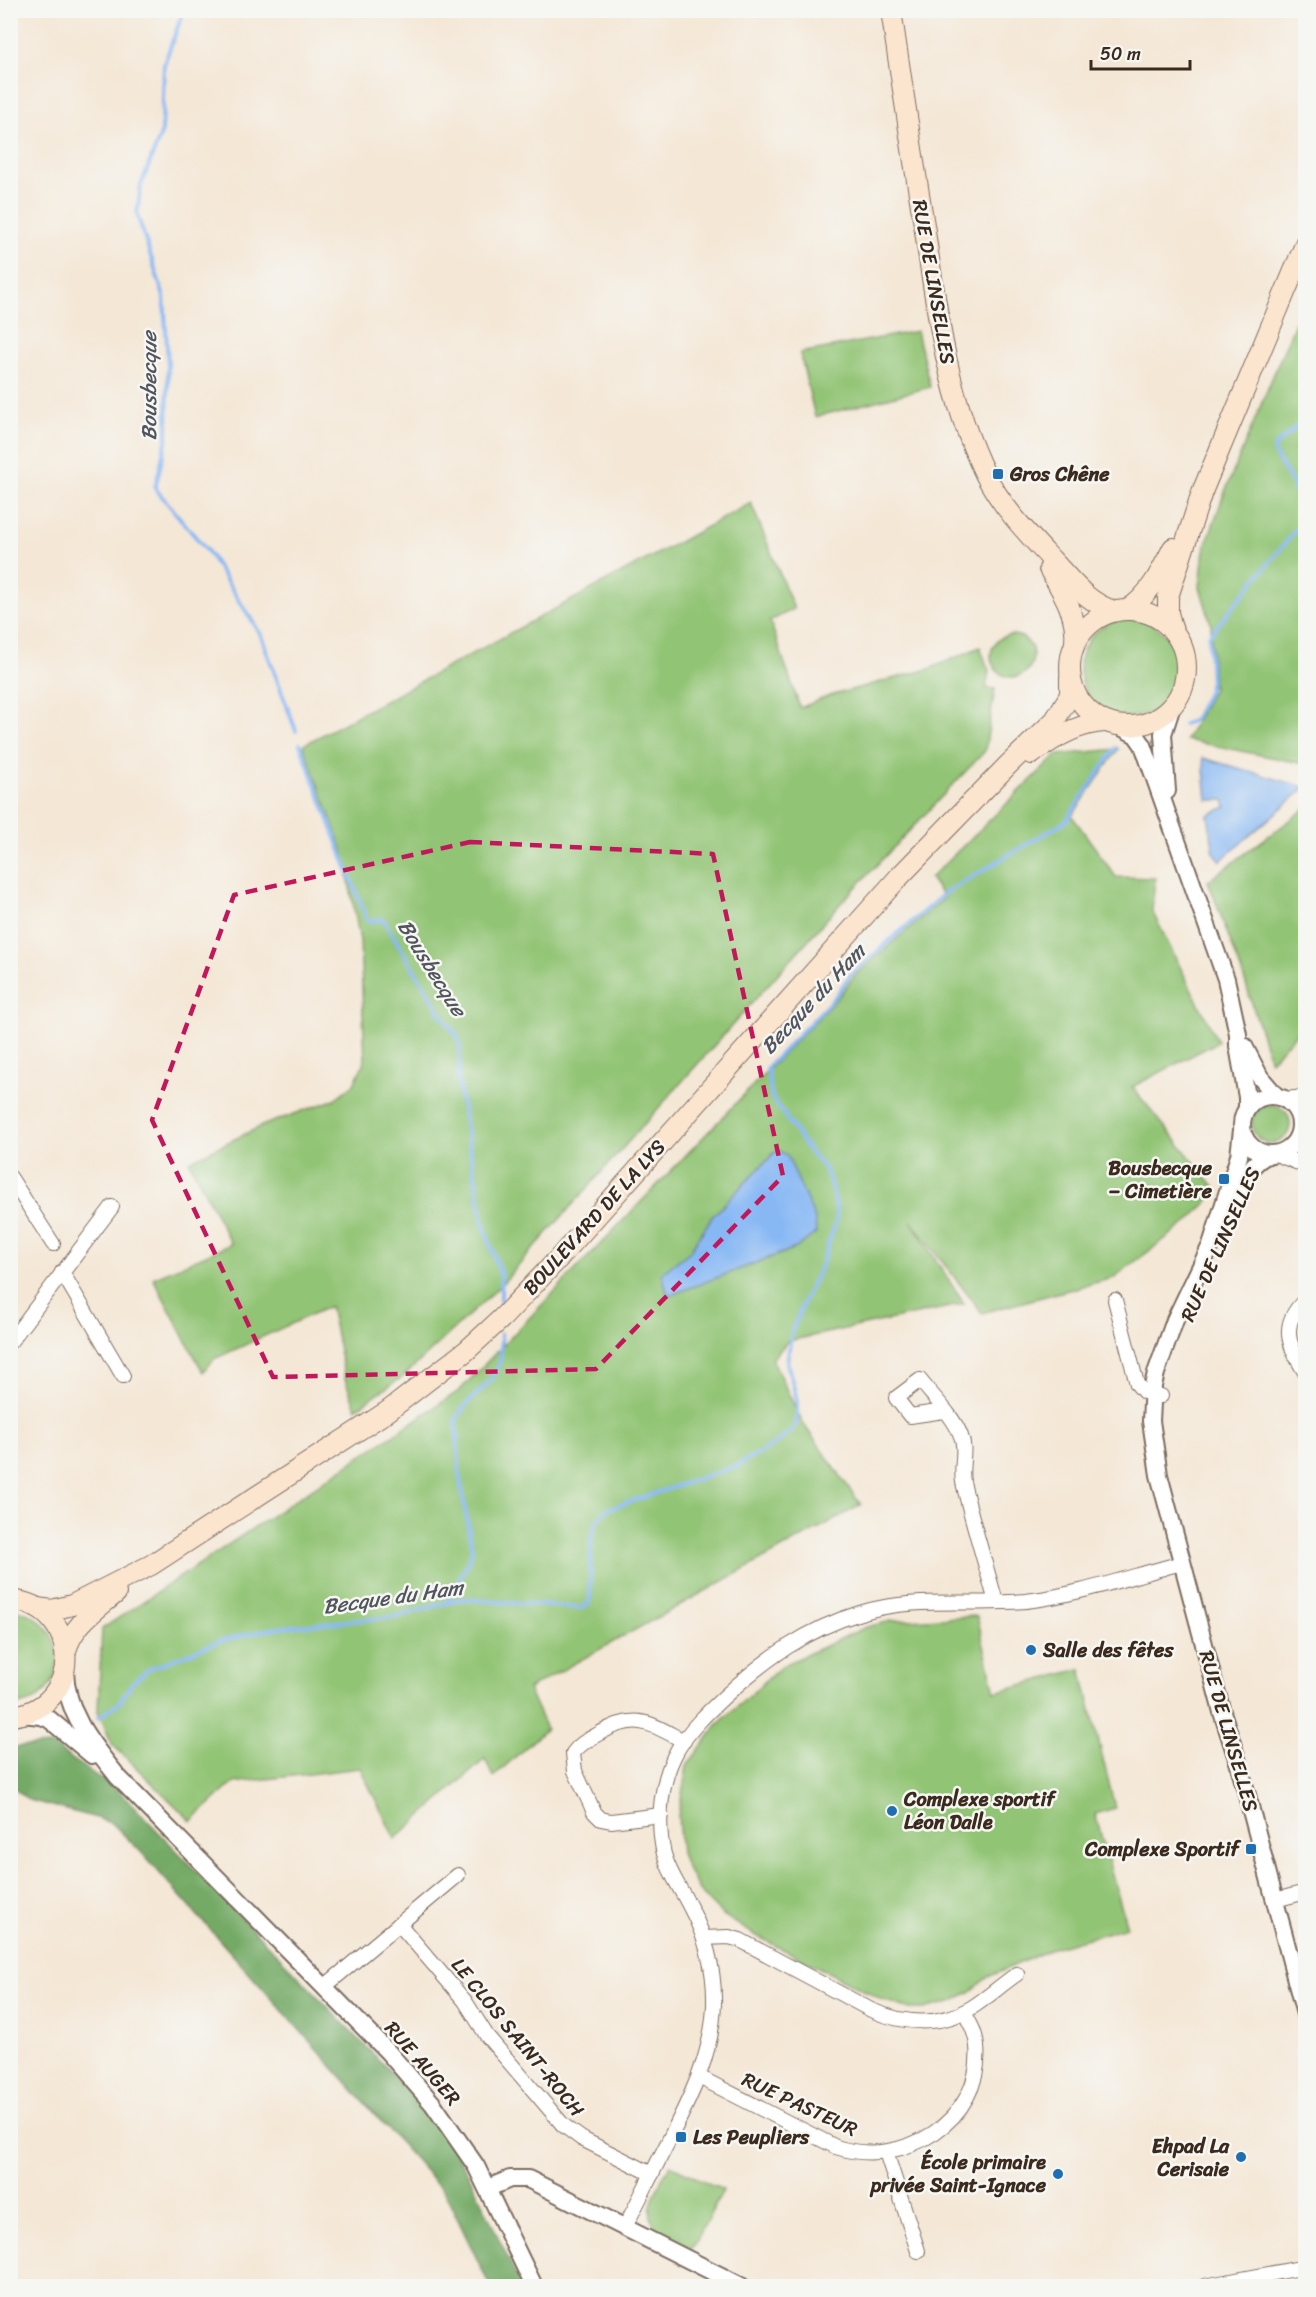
<svg xmlns="http://www.w3.org/2000/svg" width="1316" height="2297" viewBox="0 0 1316 2297" font-family="Sriracha,sans-serif">
	<style>
		.green { fill: #92c474; stroke: #667749; stroke-width: 1.5 }
		.forest { fill: #75aa66; stroke: #586a42; stroke-width: 1.5 }
		.water { fill: #87b8f4; stroke: #617189; stroke-width: 1.5 }
		.lines { fill: none; stroke-linecap: round; stroke-linejoin: round }
		.stream { stroke: #87b8f4; stroke-width: 4 }
		.minor-casing { stroke: #7c6c5e; stroke-width: 16 }
		.tertiary-casing { stroke: #7c6c5e; stroke-width: 20 }
		.secondary-casing { stroke: #7c6c5e; stroke-width: 22 }
		.minor { stroke: #fff; stroke-width: 14 }
		.tertiary { stroke: #fff; stroke-width: 16 }
		.secondary { stroke: #fbe5cf; stroke-width: 20 }
		.marked { fill: none; stroke: #c2185b; stroke-width: 4.5; stroke-dasharray: 12 8; stroke-linejoin: round }
		.poi-dot { fill: #1f6fb2; stroke: #f6f6f2; stroke-width: 2 }
		.labels { text-anchor: middle; stroke-width: 5; stroke-linejoin: round; paint-order: stroke }
		.street-label { font-size: 20px; fill: #3b2a1e; stroke: #f6f6f2 }
		.poi-label { font-size: 20px; font-weight: bold; fill: #3b2a1e; stroke: #f6f6f2; text-anchor: start }
		.water-label { font-size: 21px; font-style: italic; fill: #52555e; stroke: #f6f6f2 }
	</style>
	<rect width="100%" height="100%" fill="#f6f6f2"/>
	<filter id="ink" filterUnits="userSpaceOnUse"><feTurbulence type="fractalNoise" baseFrequency=".0167" numOctaves="2"/><feDisplacementMap in="SourceGraphic" scale="12" xChannelSelector="R" yChannelSelector="G"/><feConvolveMatrix kernelMatrix="1 2 1 2 8 2 1 2 1" color-interpolation-filters="sRGB"/></filter>
	<filter id="wash" filterUnits="userSpaceOnUse"><feTurbulence type="fractalNoise" baseFrequency=".008" numOctaves="4" result="noise"/><feDisplacementMap in="SourceGraphic" scale="24" xChannelSelector="R" yChannelSelector="G"/><feGaussianBlur stdDeviation="1.35" result="paint"/><feColorMatrix in="noise" values="0 0 0 0 0 0 0 0 0 0 0 0 0 0 0 0 0 1.4 0 .05"/><feComposite in="paint" operator="in"/></filter>
	<g filter="url(#wash)">
		<rect width="100%" height="100%" fill="#f4e7d6"/>
		<!-- green -->
		<g class="green">
			<path d="M 1305,299 L 1305,764 L 1186,740 L 1213,689 L 1211,624 L 1200,587 L 1204,550 L 1224,494 Z"/>
			<path d="M 917,331 L 930,387 L 815,417 L 800,353 Z"/>
			<path d="M 751,503 L 794,609 L 770,621 L 800,708 L 829,696 L 929,669 L 980,647 L 989,671 L 986,688 L 995,689 L 985,751 L 840,904 L 502,1284 L 404,1376 L 356,1408 L 345,1379 L 330,1306 L 214,1359 L 203,1372 L 153,1278 L 231,1244 L 189,1161 L 264,1125 L 333,1100 L 354,1084 L 365,1060 L 360,941 L 344,854 L 303,745 Z"/>
			<circle cx="1129" cy="668" r="49"/>
			<circle cx="1012" cy="656" r="21"/>
			<path d="M 1118,749 L 1072,816 L 1116,877 L 1155,878 L 1152,911 L 1218,1042 L 1132,1087 L 1218,1191 L 1189,1221 L 1113,1278 L 982,1313 L 911,1221 L 964,1304 L 788,1341 L 772,1359 L 802,1422 L 861,1505 L 528,1689 L 546,1729 L 493,1777 L 485,1759 L 395,1839 L 360,1768 L 233,1783 L 191,1821 L 112,1744 L 98,1711 L 102,1629 L 460,1390 L 839,996 L 854,976 L 944,898 L 930,878 L 1057,755 Z"/>
			<path d="M 1305,809 L 1305,1025 L 1270,1061 L 1243,975 L 1208,881 Z"/>
			<circle cx="1271" cy="1124" r="19"/>
			<path d="M 11,1609 C 45,1613 68,1647 53,1681 C 50,1686 42,1694 37,1698 C 30,1703 19,1705 11,1707 Z"/>
			<path d="M 977,1616 L 995,1692 L 1081,1669 L 1115,1808 L 1095,1814 L 1127,1927 L 1056,1947 L 988,1977 L 970,1992 L 947,2003 L 924,2009 L 910,2009 L 881,1999 L 755,1935 L 723,1915 L 702,1895 L 690,1875 L 681,1853 L 678,1816 L 687,1766 L 717,1725 L 782,1666 L 866,1627 L 891,1621 Z"/>
			<path d="M 670,2165 L 723,2190 L 692,2249 C 683,2244 670,2240 662,2234 C 637,2215 659,2185 670,2165 Z"/>
		</g>
		<!-- forest -->
		<path class="forest" d="M 52,1745 L 121,1793 L 406,2088 L 450,2143 L 472,2181 L 521,2286 L 490,2286 L 445,2193 L 141,1852 L 113,1824 L 97,1818 L 29,1800 L 11,1786 L 11,1747 Z"/>
		<!-- water -->
		<g class="water">
			<path d="M 1203,758 L 1305,787 L 1305,788 L 1220,861 L 1214,853 L 1208,815 L 1226,807 L 1224,800 L 1207,800 Z"/>
			<path d="M 779,1151 L 787,1155 L 815,1219 L 816,1233 L 796,1248 L 671,1295 L 667,1293 L 662,1273 L 689,1252 L 712,1217 L 774,1153 Z"/>
		</g>
		<g class="lines">
			<!-- stream -->
			<g class="stream">
				<path d="M 184,10 L 164,64 L 162,131 L 141,185 L 137,214 L 164,297 L 168,364 L 167,438 L 155,488 L 208,552 L 260,633 L 296,731"/>
				<path d="M 1184,724 L 1194,720 L 1208,693 L 1211,682 L 1209,636 L 1300,525 C 1306,497 1287,475 1274,453 L 1275,446 L 1306,418"/>
				<path d="M 300,744 L 367,920 L 374,921 L 383,919 L 447,1023 L 457,1035 L 460,1045 L 458,1080 L 465,1121 L 483,1223 L 501,1276 L 501,1304"/>
				<path d="M 446,1603 L 469,1561 L 472,1550 L 460,1479 L 456,1421 C 464,1399 489,1389 498,1368 C 502,1358 501,1344 501,1334"/>
				<path d="M 98,1718 L 120,1702 L 132,1683 L 149,1669 L 220,1641 L 274,1628 L 394,1617 L 461,1599 L 581,1608 L 588,1604 L 590,1598 L 591,1539 L 596,1522 L 608,1509 L 737,1466 L 772,1446 L 790,1432 L 797,1422 L 797,1400 L 787,1362 L 792,1331 L 805,1298 L 821,1266 L 837,1218 L 835,1200 L 826,1170 L 809,1151 L 772,1097 L 767,1068 L 836,996 L 850,975 L 945,893 L 1066,821 L 1116,748"/>
			</g>
		</g>
	</g>
	<g filter="url(#ink)">
		<g class="lines">
			<defs>
				<g id="minor">
					<path d="M 1284,1099 L 1306,1097"/>
					<path d="M 1300,1124 L 1306,1112"/>
					<path d="M 1299,1133 L 1306,1149"/>
					<path d="M 1276,1154 L 1306,1166"/>
					<path d="M 10,1177 L 53,1244"/>
					<path d="M 62,1272 L 123,1376"/>
					<path d="M 1306,1299 C 1278,1325 1289,1346 1306,1374"/>
					<path d="M 1115,1300 L 1137,1384 L 1144,1392 L 1161,1396"/>
					<path d="M 10,1342 L 112,1207"/>
					<path d="M 944,1411 L 910,1416 L 896,1398 L 920,1380 C 933,1397 953,1415 961,1436 C 967,1450 960,1466 963,1482 C 972,1522 985,1562 996,1602"/>
					<path d="M 661,1815 L 611,1821 L 601,1819 L 594,1812 L 575,1771 L 573,1753 C 580,1743 590,1739 600,1733 C 637,1712 649,1723 684,1741"/>
					<path d="M 1275,1900 L 1306,1892"/>
					<path d="M 399,1924 L 465,2001 L 487,2036 L 563,2125 L 582,2139 L 652,2174"/>
					<path d="M 704,1938 L 729,1937 L 740,1940 L 871,2010 C 903,2024 940,2027 971,2008 C 987,1998 1001,1985 1017,1974"/>
					<path d="M 324,1987 L 458,1875"/>
					<path d="M 699,2077 L 836,2147 C 902,2169 984,2121 977,2046 C 976,2033 970,2023 964,2012"/>
					<path d="M 886,2152 L 918,2251"/>
					<path d="M 625,2227 C 639,2200 652,2173 666,2146 C 689,2100 712,2057 714,2005 C 715,1970 706,1937 690,1907 C 681,1889 669,1873 664,1854 C 656,1822 661,1778 678,1749 C 690,1729 708,1712 724,1697 C 765,1659 807,1629 860,1613 C 915,1596 970,1606 1026,1601 C 1079,1595 1131,1576 1182,1563"/>
					<path d="M 1204,2286 L 1306,2267"/>
				</g>
				<g id="tertiary">
					<path d="M 1119,726 L 1136,735 L 1143,745 L 1226,979 L 1238,1034 L 1238,1046 L 1247,1097 L 1247,1109"/>
					<path d="M 1167,791 L 1163,734 L 1172,706"/>
					<path d="M 1244,1046 L 1260,1077 L 1276,1096"/>
					<circle cx="1271" cy="1125" r="29"/>
					<path d="M 1242,1130 L 1239,1156 L 1211,1245 L 1175,1320 L 1156,1373 L 1153,1386 L 1151,1421 L 1159,1475 L 1222,1712 L 1239,1765 L 1306,2018"/>
					<path d="M 1238,1195 C 1244,1177 1251,1162 1270,1154"/>
					<path d="M 65,1671 C 66,1714 92,1744 118,1777 L 388,2052 L 433,2104 L 476,2166 L 534,2286"/>
					<path d="M 22,1714 L 41,1716 L 49,1719 L 92,1755"/>
					<path d="M 488,2188 L 510,2179 L 528,2179 L 741,2286"/>
				</g>
				<g id="secondary">
					<path d="M 891,10 C 902,84 913,158 925,231 C 937,314 948,398 985,474 C 1002,507 1027,533 1052,560 C 1072,581 1086,602 1114,611"/>
					<path d="M 1049,569 C 1062,591 1078,615 1075,643"/>
					<circle cx="1128" cy="668" r="58"/>
					<path d="M 1127,610 C 1149,597 1162,570 1173,548"/>
					<path d="M 1173,631 L 1168,613 L 1168,597 L 1202,492 L 1306,242"/>
					<path d="M 1032,754 C 1052,739 1079,723 1105,722"/>
					<path d="M 10,1600 C 84,1606 84,1710 10,1716"/>
					<path d="M 37,1608 L 52,1610 L 72,1605 L 151,1565 L 388,1411 L 466,1351 L 502,1318 L 559,1258 L 899,877 L 1008,765 L 1055,720 L 1070,695 L 1070,678"/>
					<path d="M 66,1651 C 73,1624 96,1610 116,1593"/>
				</g>
			</defs>
			<!-- minor casing -->
			<use href="#minor" class="minor-casing"/>
			<!-- tertiary casing -->
			<use href="#tertiary" class="tertiary-casing"/>
			<!-- secondary casing -->
			<use href="#secondary" class="secondary-casing"/>
			<!-- minor -->
			<use href="#minor" class="minor"/>
			<!-- tertiary -->
			<use href="#tertiary" class="tertiary"/>
			<!-- secondary -->
			<use href="#secondary" class="secondary"/>
		</g>
	</g>
	<!-- marked area -->
	<path class="marked" d="M 470,842 L 713,854 L 783,1176 L 596,1369 L 273,1377 L 152,1120 L 234,895 Z"/>
	<!-- markers -->
	<g class="poi-dot">
		<rect x="992" y="468" width="12" height="12" rx="3"/>
		<rect x="1218" y="1173" width="12" height="12" rx="3"/>
		<circle cx="1031" cy="1650" r="6"/>
		<circle cx="892" cy="1811" r="6"/>
		<rect x="1245" y="1843" width="12" height="12" rx="3"/>
		<rect x="675" y="2131" width="12" height="12" rx="3"/>
		<circle cx="1241" cy="2157" r="6"/>
		<circle cx="1058" cy="2174" r="6"/>
	</g>
	<g class="labels">
		<!-- street labels -->
		<g class="street-label">
			<text transform="translate(934 282) rotate(80)" y="7">RUE DE LINSELLES</text>
			<text transform="translate(594 1217) rotate(-48)" y="7">BOULEVARD DE LA LYS</text>
			<text transform="translate(1220 1244) rotate(-66)" y="7">RUE DE LINSELLES</text>
			<text transform="translate(1229 1731) rotate(74)" y="7">RUE DE LINSELLES</text>
			<text transform="translate(518 2037) rotate(51)" y="7">LE CLOS SAINT-ROCH</text>
			<text transform="translate(423 2063) rotate(49)" y="7">RUE AUGER</text>
			<text transform="translate(800 2104) rotate(25)" y="7">RUE PASTEUR</text>
		</g>
		<!-- poi labels -->
		<g class="poi-label">
			<text x="1010" y="481">Gros Chêne</text>
			<text x="1212" y="1175" text-anchor="end">Bousbecque<tspan x="1212" dy="23">– Cimetière</tspan></text>
			<text x="1043" y="1657">Salle des fêtes</text>
			<text x="904" y="1806">Complexe sportif<tspan x="904" dy="23">Léon Dalle</tspan></text>
			<text x="1239" y="1856" text-anchor="end">Complexe Sportif</text>
			<text x="693" y="2144">Les Peupliers</text>
			<text x="1229" y="2153" text-anchor="end">Ehpad La<tspan x="1229" dy="23">Cerisaie</tspan></text>
			<text x="1046" y="2169" text-anchor="end">École primaire<tspan x="1046" dy="23">privée Saint-Ignace</tspan></text>
		</g>
		<!-- water labels -->
		<g class="water-label">
			<text transform="translate(149 386) rotate(-90)" y="7">Bousbecque</text>
			<text transform="translate(432 968) rotate(58)" y="7">Bousbecque</text>
			<text transform="translate(813 999) rotate(-47)" y="7">Becque du Ham</text>
			<text transform="translate(393 1597) rotate(-8)" y="7">Becque du Ham</text>
		</g>
	</g>
	<!-- margin -->
	<rect width="1316" height="2297" fill="none" stroke="#f6f6f2" stroke-width="36"/>
	<!-- scale -->
	<path d="M1091 60v9h99v-9" fill="none" stroke="#3b2a1e" stroke-width="3"/>
	<text x="1100" y="60" font-size="18" fill="#3b2a1e" stroke="#f6f6f2" stroke-width="4.5" paint-order="stroke">50 m</text>
</svg>
